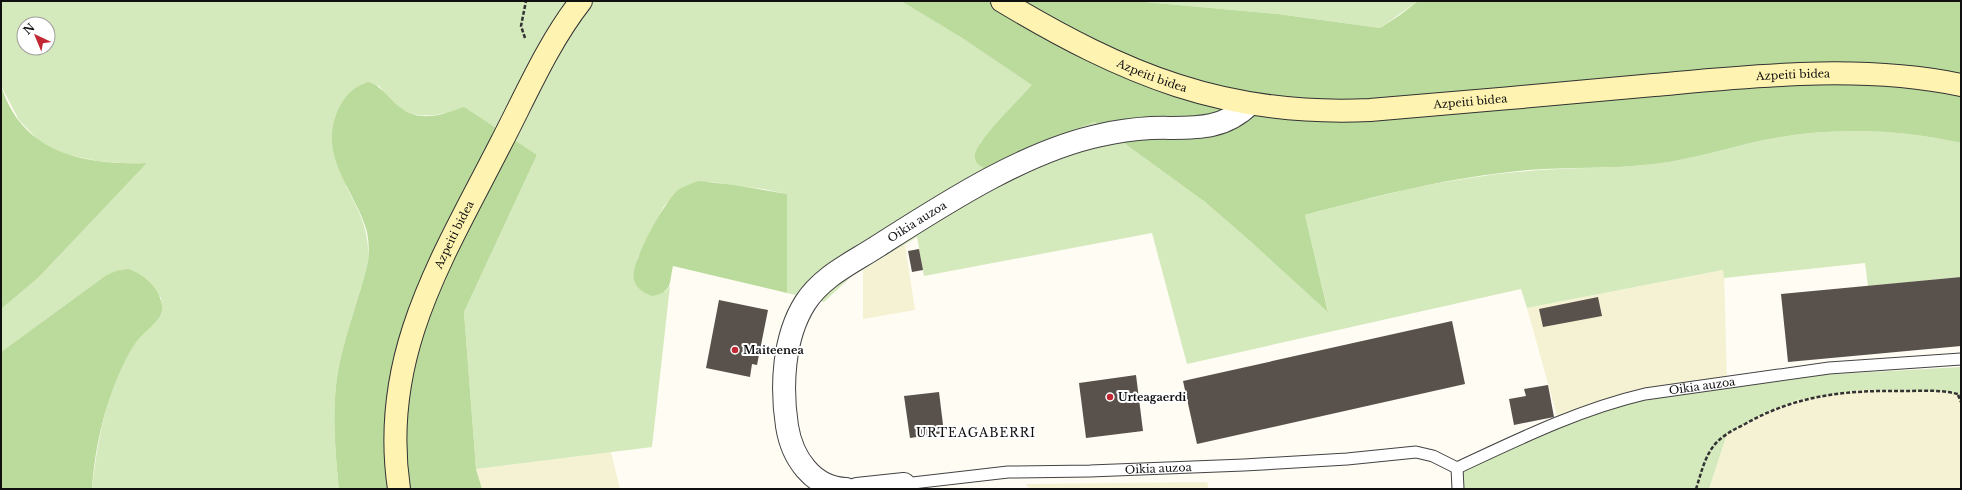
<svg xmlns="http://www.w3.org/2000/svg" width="1962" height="490" viewBox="0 0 1962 490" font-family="'Libre Baskerville',serif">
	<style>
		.farmland { fill: #f5f2d3 }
		.green { fill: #d5eabc; fill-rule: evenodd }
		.forest { fill: #badb9c }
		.building { fill: #59514c }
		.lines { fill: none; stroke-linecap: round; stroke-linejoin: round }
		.service-casing { stroke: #434343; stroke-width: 13 }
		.minor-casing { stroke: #434343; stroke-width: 24 }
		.secondary-casing { stroke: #323232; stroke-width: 24 }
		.path { stroke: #323232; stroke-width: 2.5; stroke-dasharray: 4 2; stroke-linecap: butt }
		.service { stroke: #fff; stroke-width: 11 }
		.minor { stroke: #fff; stroke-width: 22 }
		.secondary { stroke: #fef3b0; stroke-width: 22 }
		.poi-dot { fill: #c12833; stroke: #fff; stroke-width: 1.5 }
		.labels { text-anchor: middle; stroke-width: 4; stroke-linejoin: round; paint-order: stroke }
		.street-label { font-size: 11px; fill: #101010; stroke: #fff }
		.poi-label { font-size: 11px; font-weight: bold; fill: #101010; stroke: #fff; text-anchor: start }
		.neighbourhood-label { font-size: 12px; letter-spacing: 1px; fill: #101010; stroke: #fff }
	</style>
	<rect width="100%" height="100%" fill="#fffcf4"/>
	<!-- farmland -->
	<g class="farmland">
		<path d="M 905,244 L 915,310 L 863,319 L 863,270 Z"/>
		<path d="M 1724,270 L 1727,383 L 1559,423 L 1527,308 Z"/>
		<path d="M 1861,390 L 1942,391 L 1961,395 L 1961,489 L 1709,489 L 1727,434 L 1762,414 L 1797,400 Z"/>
		<path d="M 611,452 L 620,489 L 482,489 L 476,469 Z"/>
		<path d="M 1207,482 L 1209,489 L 1029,489 L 1026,484 Z"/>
	</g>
	<!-- green -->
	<g class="green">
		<path d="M 1,1 L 901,1 L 962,38 L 1033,85 L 980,143 L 994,165 L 1048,139 L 1095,122 L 1205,202 L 1250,241 L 1328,311 L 1305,215 C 1379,195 1451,177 1528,171 C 1570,167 1613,169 1654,164 C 1690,160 1724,149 1759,141 C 1827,127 1893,128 1961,143 L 1961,277 L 1868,286 L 1865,263 L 1724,278 L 1723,270 L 1527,308 L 1521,289 L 1187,364 L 1152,233 L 924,276 L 917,237 L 852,276 L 824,302 L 787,293 L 787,194 L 763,189 L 711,182 L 679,190 L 664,206 L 637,259 L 665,292 L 670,286 L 652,447 L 476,469 L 464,312 L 537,155 L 445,113 C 410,121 400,110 378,85 L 346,186 C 360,213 370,231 368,262 C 359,300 343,338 337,377 C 332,414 335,452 339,489 L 92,489 C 97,442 108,379 137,340 C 145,330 155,323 162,313 L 161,298 L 146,279 L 105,276 L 1,352 L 1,309 L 38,278 L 147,163 L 122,163 L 98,161 L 64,154 L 39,141 L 19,120 L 1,86 ZM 24,24 L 48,24 L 48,48 L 24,48 Z"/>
		<path d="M 1134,1 L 1418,1 L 1380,28 L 1278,14 Z"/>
		<path d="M 1961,367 L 1961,395 L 1942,391 L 1861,390 L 1797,400 L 1762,414 L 1727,434 L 1709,489 L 1462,489 L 1457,468 L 1619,400 L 1819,375 Z"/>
	</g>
	<!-- forest -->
	<g class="forest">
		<path d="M 901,1 L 1134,1 L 1278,14 L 1380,28 L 1400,15 L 1418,1 L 1961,1 L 1961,143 C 1893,128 1827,127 1759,141 C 1724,149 1690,160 1654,164 C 1613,169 1570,167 1528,170 C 1451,177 1379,195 1305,215 L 1328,312 L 1250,241 L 1205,202 L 1095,122 L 1048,139 L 994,165 L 985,168 C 979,166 974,162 975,155 C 976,141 1021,98 1032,85 L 962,38 Z"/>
		<path d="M 368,82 C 379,85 384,92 392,100 C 415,124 436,117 464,107 L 537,155 L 464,312 L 476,469 L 482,489 L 339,489 C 335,452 332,414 337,377 C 343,338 359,300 368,262 C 369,252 369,242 367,232 C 356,191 317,157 338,110 C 345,95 352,88 368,82 Z"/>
		<path d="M 1,86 C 23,154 84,165 147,163 L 38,278 L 1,309 Z"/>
		<path d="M 698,181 L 735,185 L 787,194 L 787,293 L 673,266 C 669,283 673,292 652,296 C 644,293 637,289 634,280 C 629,264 665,201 678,190 C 684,186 691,184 698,181 Z"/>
		<path d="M 128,269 C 145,274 164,292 162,311 C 161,320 143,333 137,341 C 133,346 129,353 126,359 C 106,398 95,445 92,489 L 1,489 L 1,352 L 105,276 L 116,271 Z"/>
	</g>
	<!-- building -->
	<g class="building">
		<path d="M 919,249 L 923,270 L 912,272 L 908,251 Z"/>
		<path d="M 1961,277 L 1961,346 L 1788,362 L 1781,294 Z"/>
		<path d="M 1598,297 L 1602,316 L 1543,327 L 1539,309 Z"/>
		<path d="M 719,300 L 768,310 L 757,365 L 752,364 L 750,377 L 706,368 Z"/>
		<path d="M 1452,321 L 1465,384 L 1197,444 L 1183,381 Z"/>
		<path d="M 1136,375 L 1143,431 L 1086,438 L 1079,383 Z"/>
		<path d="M 1548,385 L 1554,417 L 1514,425 L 1509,399 L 1526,396 L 1524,389 Z"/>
		<path d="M 939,392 L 944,433 L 910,438 L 904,396 Z"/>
	</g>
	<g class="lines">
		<defs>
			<g id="service">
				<path id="s1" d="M 1457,468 C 1517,440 1580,409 1645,394 L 1829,368 L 1961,359"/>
				<path d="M 1457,468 L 1458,489"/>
				<path id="s2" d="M 904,484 L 1008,472 L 1090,471 L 1244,465 L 1347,459 L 1416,452 L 1433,456 L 1457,468"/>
			</g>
			<g id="minor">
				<path id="s3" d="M 846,489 C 813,488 792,458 787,426 C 781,387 783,338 805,303 C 822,276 852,263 878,246 C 944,204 1025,151 1101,135 C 1118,131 1135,129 1151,128 C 1189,127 1220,133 1250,104"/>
				<path d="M 857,489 L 904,484"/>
			</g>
			<g id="secondary">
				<path id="s4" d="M 1002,1 C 1124,74 1225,117 1370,110 C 1465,102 1559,94 1654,85 C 1755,76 1860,64 1961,85"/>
				<path id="s5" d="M 399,489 C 379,355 443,257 501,143 C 526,95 548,43 581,1"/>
			</g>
		</defs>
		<!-- service casing -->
		<use href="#service" class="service-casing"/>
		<!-- minor casing -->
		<use href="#minor" class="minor-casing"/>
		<!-- secondary casing -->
		<use href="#secondary" class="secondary-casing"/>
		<!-- path -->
		<g class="path">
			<path d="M 525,38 L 521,26 L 526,1"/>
			<path d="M 1958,395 L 1961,402"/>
			<path d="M 1696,489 C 1701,474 1705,454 1717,442 C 1725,434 1735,429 1745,424 C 1796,395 1846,390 1904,391 C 1923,391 1942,389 1961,395"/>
		</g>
		<!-- service -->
		<use href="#service" class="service"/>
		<!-- minor -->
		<use href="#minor" class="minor"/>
		<!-- secondary -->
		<use href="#secondary" class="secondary"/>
	</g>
	<!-- markers -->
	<g class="poi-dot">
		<circle cx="735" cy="350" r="4"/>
		<circle cx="1110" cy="397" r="4"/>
	</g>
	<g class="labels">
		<!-- street labels -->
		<g class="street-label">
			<text dy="4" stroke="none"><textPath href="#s4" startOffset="168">Azpeiti bidea</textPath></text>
			<text dy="4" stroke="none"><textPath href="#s4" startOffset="815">Azpeiti bidea</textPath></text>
			<text dy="4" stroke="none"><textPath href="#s4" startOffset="491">Azpeiti bidea</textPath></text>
			<text dy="4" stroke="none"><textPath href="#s3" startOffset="360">Oikia auzoa</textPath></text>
			<text dy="4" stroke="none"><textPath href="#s5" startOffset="265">Azpeiti bidea</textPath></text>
			<text dy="4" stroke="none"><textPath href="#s1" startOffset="260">Oikia auzoa</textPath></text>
			<text dy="4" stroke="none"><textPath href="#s2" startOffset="255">Oikia auzoa</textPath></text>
		</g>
		<!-- poi labels -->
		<g class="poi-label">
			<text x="743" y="354">Maiteenea</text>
			<text x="1118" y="401">Urteagaerdi</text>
		</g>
		<!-- neighbourhood labels -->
		<g class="neighbourhood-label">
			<text x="976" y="437">URTEAGABERRI</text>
		</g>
	</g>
	<!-- border -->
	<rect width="1962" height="490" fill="none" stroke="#101010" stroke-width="4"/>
	<!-- north arrow -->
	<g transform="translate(36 36) rotate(316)"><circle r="19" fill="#ffffff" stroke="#9f9f9f"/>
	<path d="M0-3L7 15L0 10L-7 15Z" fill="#c12833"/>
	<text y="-6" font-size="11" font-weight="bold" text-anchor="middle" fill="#101010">N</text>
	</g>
</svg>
